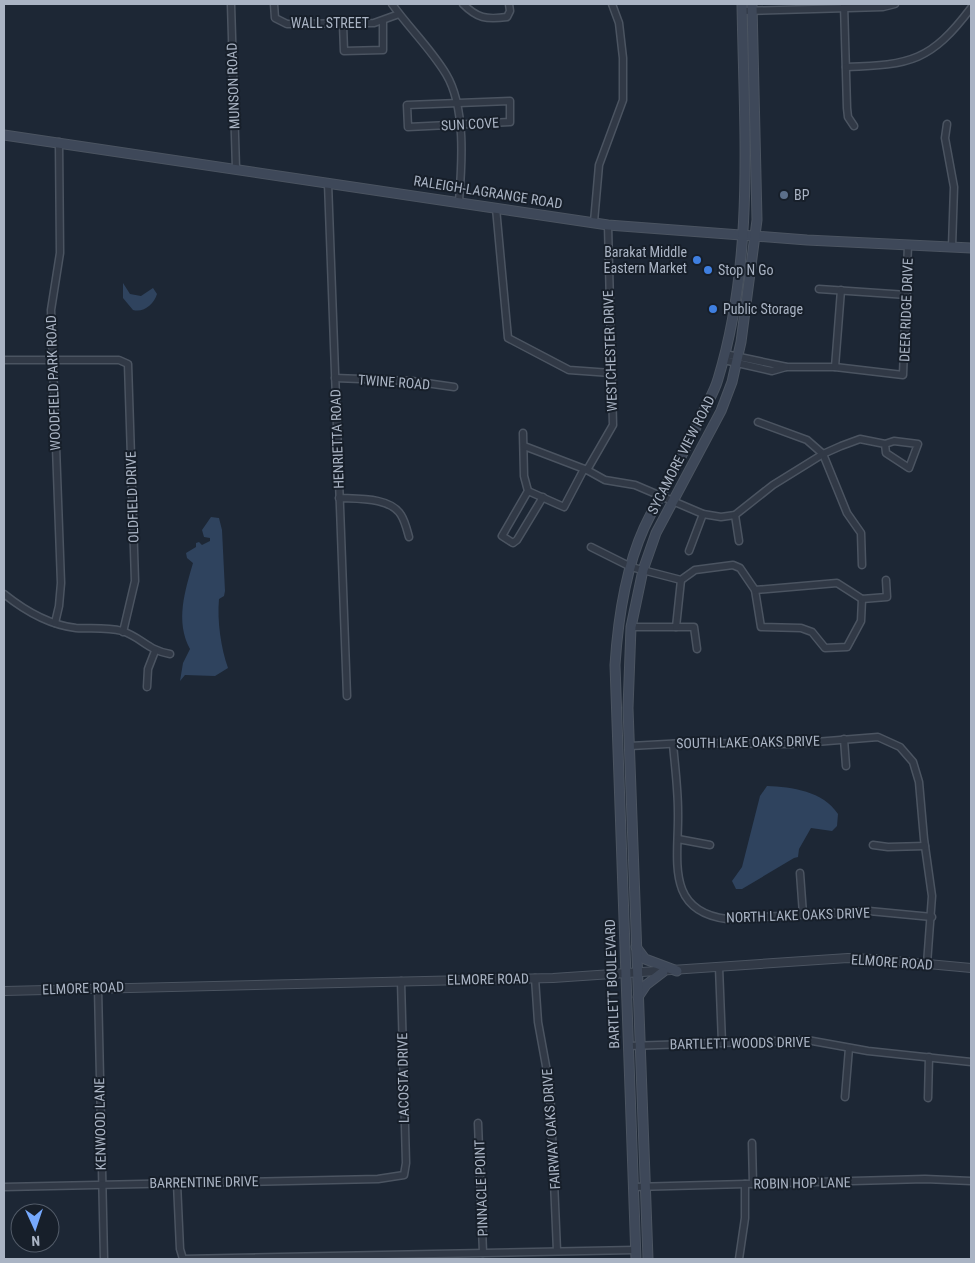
<svg xmlns="http://www.w3.org/2000/svg" width="975" height="1263" viewBox="0 0 975 1263" font-family="'Roboto Condensed',sans-serif">
	<style>
		.water { fill: #2f435e }
		.lines { fill: none; stroke-linecap: round; stroke-linejoin: round }
		.minor-casing { stroke: #4b5461; stroke-width: 9 }
		.tertiary-casing { stroke: #4b5461; stroke-width: 10 }
		.secondary-casing { stroke: #4b5461; stroke-width: 11 }
		.minor { stroke: #313946; stroke-width: 6 }
		.tertiary { stroke: #313946; stroke-width: 8 }
		.secondary { stroke: #3e4859; stroke-width: 9 }
		.service-dot { fill: #5c6f8a; stroke: #171f2a; stroke-width: 2 }
		.shop-dot { fill: #3f7fe0; stroke: #171f2a; stroke-width: 2 }
		.labels { text-anchor: middle; stroke-width: 4; stroke-linejoin: round; paint-order: stroke }
		.street-label { font-size: 14px; fill: #aab4c4; stroke: #171f2a }
		.poi-label { font-size: 14px; fill: #aab4c4; stroke: #171f2a; text-anchor: start }
	</style>
	<rect width="100%" height="100%" fill="#1d2735"/>
	<!-- water -->
	<g class="water">
		<path d="M 123,283 L 130,294 L 141,296 L 153,288 L 157,294 C 154,304 144,313 133,310 L 123,298 Z"/>
		<path d="M 211,517 L 219,518 L 222,530 L 225,591 L 224,596 L 219,599 C 217,621 221,648 228,668 L 215,676 L 185,675 L 180,681 L 183,663 L 190,649 C 175,621 185,591 193,563 L 187,558 L 186,553 L 196,547 L 196,543 L 199,542 L 202,545 L 210,541 L 210,538 L 204,537 L 202,530 Z"/>
		<path d="M 767,786 C 792,787 823,791 838,814 L 837,826 L 832,831 L 811,828 L 799,849 L 798,857 L 794,858 L 742,889 L 736,889 L 732,881 L 742,867 L 760,796 Z"/>
	</g>
	<g class="lines">
		<defs>
			<g id="minor">
				<path d="M 231,4 L 236,169"/>
				<path d="M 274,4 L 275,18 L 287,24 L 374,23 L 399,14"/>
				<path d="M 392,4 C 409,28 431,49 446,74 C 466,107 462,164 459,201"/>
				<path d="M 463,4 C 477,18 486,20 507,17 L 510,11 L 509,4"/>
				<path d="M 844,4 L 847,108 L 848,117 L 854,126"/>
				<path d="M 742,11 L 883,7 L 895,4"/>
				<path d="M 343,24 L 344,51 L 383,50 L 383,21"/>
				<path d="M 846,67 C 911,65 931,61 971,8"/>
				<path d="M 510,101 L 510,122 L 408,127 L 407,105 Z"/>
				<path d="M 947,124 L 945,138 L 954,187 L 952,247"/>
				<path d="M 328,183 L 347,696"/>
				<path d="M 496,208 L 508,338 L 569,370 L 611,373"/>
				<path d="M 594,222 L 599,165 L 623,100 L 623,58 L 619,23 L 612,4"/>
				<path d="M 819,289 L 907,295"/>
				<path d="M 725,354 L 787,367 L 835,367 L 903,375 L 908,245"/>
				<path d="M 4,360 L 119,360 L 128,364 L 135,581 L 123,632"/>
				<path d="M 724,360 L 772,371 L 786,367"/>
				<path d="M 835,367 L 841,290"/>
				<path d="M 335,378 L 412,381 L 454,387"/>
				<path d="M 758,422 L 807,440 L 823,454 L 847,513 L 861,533 L 862,565"/>
				<path d="M 523,433 L 524,476 L 528,491 L 502,536 L 513,543 L 517,540 L 543,497"/>
				<path d="M 524,446 L 587,470 L 605,480 L 635,485 L 703,514 L 721,517 L 735,515 L 773,485 L 823,454 L 841,446 L 860,439 L 885,444 L 886,453 L 909,468 L 918,444 L 894,441 L 885,444"/>
				<path d="M 587,470 L 613,425 L 608,225"/>
				<path d="M 528,491 L 564,507 L 584,469"/>
				<path d="M 339,498 C 358,499 390,497 401,515 C 405,521 407,530 409,537"/>
				<path d="M 735,515 L 739,541"/>
				<path d="M 591,547 L 631,567 L 681,580 L 695,570 L 733,565 L 740,568 L 755,590 L 761,627 L 801,628 L 812,632 L 825,648 L 847,647 L 861,621 L 862,599"/>
				<path d="M 689,551 L 703,514"/>
				<path d="M 755,590 L 837,583 L 862,599"/>
				<path d="M 4,594 C 24,610 49,625 76,628 C 91,629 107,627 122,631 C 141,637 149,651 170,654"/>
				<path d="M 862,599 L 887,597 L 886,580"/>
				<path d="M 55,623 L 59,606 L 61,583 L 51,310 L 60,253 L 59,142"/>
				<path d="M 631,627 L 694,627 L 697,649"/>
				<path d="M 676,627 L 681,580"/>
				<path d="M 147,687 L 148,669 L 155,651"/>
				<path d="M 844,739 L 846,766"/>
				<path d="M 673,744 C 675,767 678,789 678,812 C 679,858 664,911 727,919 L 869,911 L 932,917"/>
				<path d="M 630,746 L 685,743 L 790,744 L 878,737 L 900,747 L 913,762 L 919,782 L 924,839 L 932,896 L 927,964"/>
				<path d="M 678,839 L 710,845"/>
				<path d="M 873,845 L 888,847 L 925,846"/>
				<path d="M 800,873 L 803,914"/>
				<path d="M 719,967 L 722,1043"/>
				<path d="M 535,978 L 538,1022 L 550,1088 L 557,1251"/>
				<path d="M 98,988 L 104,1259"/>
				<path d="M 628,1046 L 807,1040 L 868,1051 L 971,1062"/>
				<path d="M 845,1097 L 849,1048"/>
				<path d="M 928,1098 L 929,1057"/>
				<path d="M 478,1123 L 483,1253"/>
				<path d="M 752,1143 L 753,1184"/>
				<path d="M 177,1183 L 180,1249 L 183,1259 L 635,1250"/>
				<path d="M 4,1187 L 378,1179 L 404,1175 L 406,1163 L 401,981"/>
				<path d="M 633,1187 L 925,1179 L 971,1181"/>
				<path d="M 739,1259 L 745,1218 L 745,1184"/>
			</g>
			<path id="tertiary" d="M 4,991 L 553,978 L 848,958 L 874,959 L 971,968"/>
			<g id="secondary">
				<path d="M 4,135 L 608,225 L 807,240 L 971,248"/>
				<path d="M 636,947 L 645,959 L 677,971"/>
				<path d="M 638,997 L 646,985 L 663,972"/>
				<path d="M 636,1259 L 615,665 C 618,619 625,570 644,528 C 663,488 686,451 704,410 C 709,400 715,390 718,379 C 755,258 744,129 742,4"/>
				<path d="M 648,1259 L 628,708 L 631,627 L 643,570 L 656,533 L 721,411 L 732,382 L 741,342 L 757,220 L 752,4"/>
			</g>
		</defs>
		<!-- minor casing -->
		<use href="#minor" class="minor-casing"/>
		<!-- tertiary casing -->
		<use href="#tertiary" class="tertiary-casing"/>
		<!-- secondary casing -->
		<use href="#secondary" class="secondary-casing"/>
		<!-- minor -->
		<use href="#minor" class="minor"/>
		<!-- tertiary -->
		<use href="#tertiary" class="tertiary"/>
		<!-- secondary -->
		<use href="#secondary" class="secondary"/>
	</g>
	<!-- markers -->
	<circle class="service-dot" cx="784" cy="195" r="5"/>
	<g class="shop-dot">
		<circle cx="697" cy="260" r="5"/>
		<circle cx="708" cy="270" r="5"/>
		<circle cx="713" cy="309" r="5"/>
	</g>
	<g class="labels">
		<!-- street labels -->
		<g class="street-label">
			<text x="330" y="28">WALL STREET</text>
			<text transform="translate(233 86) rotate(-92)" y="5">MUNSON ROAD</text>
			<text transform="translate(470 124) rotate(-3)" y="5">SUN COVE</text>
			<text transform="translate(488 192) rotate(9)" y="5">RALEIGH-LAGRANGE ROAD</text>
			<text transform="translate(906 310) rotate(-88)" y="5">DEER RIDGE DRIVE</text>
			<text transform="translate(610 351) rotate(-92)" y="5">WESTCHESTER DRIVE</text>
			<text transform="translate(394 382) rotate(4)" y="5">TWINE ROAD</text>
			<text transform="translate(53 383) rotate(-92)" y="5">WOODFIELD PARK ROAD</text>
			<text transform="translate(337 439) rotate(-92)" y="5">HENRIETTA ROAD</text>
			<text transform="translate(681 455) rotate(-63)" y="5">SYCAMORE VIEW ROAD</text>
			<text transform="translate(132 497) rotate(-92)" y="5">OLDFIELD DRIVE</text>
			<text transform="translate(748 742) rotate(-1)" y="5">SOUTH LAKE OAKS DRIVE</text>
			<text transform="translate(798 915) rotate(-2)" y="5">NORTH LAKE OAKS DRIVE</text>
			<text transform="translate(892 962) rotate(4)" y="5">ELMORE ROAD</text>
			<text transform="translate(488 979) rotate(-1)" y="5">ELMORE ROAD</text>
			<text transform="translate(612 984) rotate(-92)" y="5">BARTLETT BOULEVARD</text>
			<text transform="translate(83 988) rotate(-2)" y="5">ELMORE ROAD</text>
			<text transform="translate(740 1043) rotate(-1)" y="5">BARTLETT WOODS DRIVE</text>
			<text transform="translate(403 1078) rotate(-91)" y="5">LACOSTA DRIVE</text>
			<text transform="translate(100 1124) rotate(-91)" y="5">KENWOOD LANE</text>
			<text transform="translate(551 1129) rotate(-94)" y="5">FAIRWAY OAKS DRIVE</text>
			<text transform="translate(204 1182) rotate(-1)" y="5">BARRENTINE DRIVE</text>
			<text transform="translate(802 1183) rotate(-1)" y="5">ROBIN HOP LANE</text>
			<text transform="translate(481 1188) rotate(-92)" y="5">PINNACLE POINT</text>
		</g>
		<!-- poi labels -->
		<g class="poi-label">
			<text x="794" y="200">BP</text>
			<text x="687" y="257" text-anchor="end">Barakat Middle<tspan x="687" dy="16">Eastern Market</tspan></text>
			<text x="718" y="275">Stop N Go</text>
			<text x="723" y="314">Public Storage</text>
		</g>
	</g>
	<!-- border -->
	<rect width="975" height="1263" fill="none" stroke="#aab4c4" stroke-width="10"/>
	<!-- north arrow -->
	<g transform="translate(35 1228) rotate(177)"><circle r="24" fill="#171f2a" stroke="#525b68"/>
	<path d="M0-4L9 19L0 12L-9 19Z" fill="#76a9fd"/>
	<text y="-8" font-size="14" font-weight="bold" text-anchor="middle" fill="#aab4c4">N</text>
	</g>
</svg>
